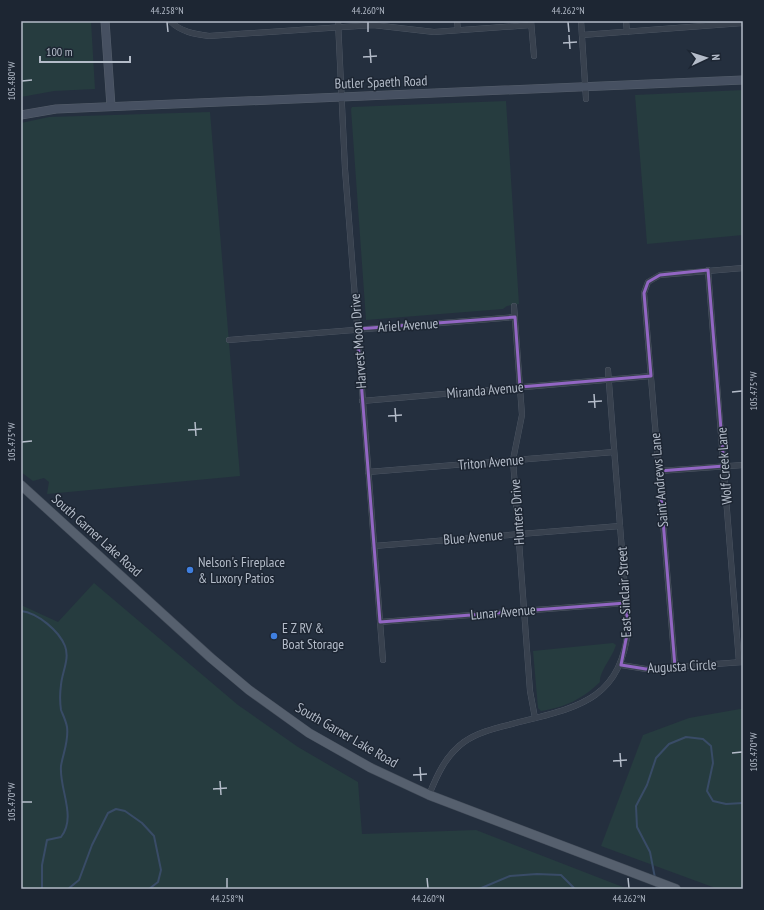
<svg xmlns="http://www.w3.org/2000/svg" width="764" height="910" viewBox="0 0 764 910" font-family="'PT Sans Narrow',sans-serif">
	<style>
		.green { fill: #263c3f }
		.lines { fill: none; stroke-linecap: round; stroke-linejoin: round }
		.stream { stroke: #394c67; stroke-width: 2 }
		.street-casing { stroke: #565f6c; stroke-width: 6 }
		.secondary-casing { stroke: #565f6c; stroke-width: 9 }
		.primary-casing { stroke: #414a57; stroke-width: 10 }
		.street { stroke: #38414e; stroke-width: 5.5 }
		.secondary { stroke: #465061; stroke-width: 8 }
		.primary { stroke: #56606e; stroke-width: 9 }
		.marked { fill: none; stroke: #9266c3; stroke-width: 3; stroke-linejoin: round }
		.ticks { fill: none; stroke: #b4bcc9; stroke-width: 1.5 }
		.shop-dot { fill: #3f7fe0; stroke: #1d2633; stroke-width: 1.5 }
		.labels { text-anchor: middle; stroke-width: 3; stroke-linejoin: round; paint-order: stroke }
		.street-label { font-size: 14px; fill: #b4bcc9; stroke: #1d2633 }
		.poi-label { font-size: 14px; fill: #b4bcc9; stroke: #1d2633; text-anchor: start }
		.neatline { fill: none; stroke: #b4bcc9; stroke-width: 1.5 }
		.ticks-label { font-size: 10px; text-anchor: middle; fill: #b4bcc9 }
	</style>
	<rect width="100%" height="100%" fill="#242f3e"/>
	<!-- green -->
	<g class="green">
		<path d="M 21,21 L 91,21 L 95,89 L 54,91 L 21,97 Z"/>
		<path d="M 743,90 L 743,235 L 647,244 L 635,95 Z"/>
		<path d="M 506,101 L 519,304 L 507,306 L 503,309 L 366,320 L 351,109 L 352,107 Z"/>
		<path d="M 210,112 L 240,476 L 47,494 L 49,482 L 44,478 L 33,481 L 21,472 L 21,123 L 49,117 Z"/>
		<path d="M 94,583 L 238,705 L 298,747 L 358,782 L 362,834 L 476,830 L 628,889 L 21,889 L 21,605 L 58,622 Z"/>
		<path d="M 613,643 L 616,645 C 613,656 599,672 600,682 C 582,699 566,707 541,711 L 538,708 L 533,651 Z"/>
		<path d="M 740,709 L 743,709 L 743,889 L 718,889 L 601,846 L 643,735 L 689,718 Z"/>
	</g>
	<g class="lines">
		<!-- stream -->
		<g class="stream">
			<path d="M 21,611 C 38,613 59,631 65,646 C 70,659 62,672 61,685 C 60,692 60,703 61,710 C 63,715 66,721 67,727 C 69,741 63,753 61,766 C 59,789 77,817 61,837 L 47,840 L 42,865 L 42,889"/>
			<path d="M 655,878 L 650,852 L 637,827 L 636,806 L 647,785 L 656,758 L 669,744 L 686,737 L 703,739 L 711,746 L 713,763 L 707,791 L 713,801 L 726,804 L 743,803"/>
			<path d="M 656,884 L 657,889"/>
			<path d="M 68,889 L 79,880 L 92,845 L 108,813 L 116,809 L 125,811 L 142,823 L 154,836 L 161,870 L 158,882 L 149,889"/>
			<path d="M 479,889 L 510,876 L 537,874 L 561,875 L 575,889"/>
		</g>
		<defs>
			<g id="street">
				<path d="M 170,21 C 181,32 194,34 209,36 L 373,25 L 434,32 L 531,25"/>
				<path d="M 338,21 L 345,169 L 383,660"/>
				<path d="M 457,21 L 458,30"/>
				<path d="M 531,21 L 534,56"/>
				<path d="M 581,21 L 586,99"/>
				<path d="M 626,21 L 627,32"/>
				<path d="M 582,35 L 743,23"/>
				<path d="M 708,270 L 739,662"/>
				<path d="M 514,306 L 522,415 L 513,460 L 530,691 L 535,718"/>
				<path d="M 229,340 L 515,317"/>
				<path d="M 362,401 L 651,376"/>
				<path d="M 659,471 L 743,465"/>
				<path d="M 368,472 L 614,452"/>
				<path d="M 374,546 L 620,526"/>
				<path d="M 380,622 L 626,603"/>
				<path d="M 621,665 L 646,669 L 743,662"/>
				<path d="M 675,667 L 644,293 L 648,282 L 660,275 L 743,268"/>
				<path d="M 429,795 C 437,775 446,755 464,742 C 478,732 496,728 512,724 C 573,708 621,703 628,629 L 608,370"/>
			</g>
			<g id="secondary">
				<path d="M 105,21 L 111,106"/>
				<path d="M 21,115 L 56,109 L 743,80"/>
			</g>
			<path id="primary" d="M 21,485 L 211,658 L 249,690 L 309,733 L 371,768 L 429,795 L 676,889"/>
		</defs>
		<!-- street casing -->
		<use href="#street" class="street-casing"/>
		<!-- secondary casing -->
		<use href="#secondary" class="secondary-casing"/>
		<!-- primary casing -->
		<use href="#primary" class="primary-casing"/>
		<!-- street -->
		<use href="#street" class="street"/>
		<!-- secondary -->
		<use href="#secondary" class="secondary"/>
		<!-- primary -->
		<use href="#primary" class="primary"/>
	</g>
	<!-- marked area -->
	<path class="marked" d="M 708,270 L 724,466 L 659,471 L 675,667 L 646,669 L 621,665 L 628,629 L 626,603 L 380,622 L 357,329 L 515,317 L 520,387 L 651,376 L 644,293 L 648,282 L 660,275 Z"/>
	<!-- ticks -->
	<path class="ticks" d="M 167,22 L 168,32M 368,22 L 368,32M 568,22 L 569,32M 569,35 L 570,49M 563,43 L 577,42M 370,49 L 371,63M 363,57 L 377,56M 22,81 L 32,80M 732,392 L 742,391M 594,394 L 595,408M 588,402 L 602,401M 395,408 L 396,422M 388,416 L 402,415M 195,422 L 196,436M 188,430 L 202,429M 22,442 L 32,441M 620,753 L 621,767M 732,753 L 742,752M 613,761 L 627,760M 420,767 L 421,781M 413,775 L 427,774M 220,781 L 221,795M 213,789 L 227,788M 22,802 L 32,802M 227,878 L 227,888M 427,878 L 428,888M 628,878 L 629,888"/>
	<!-- markers -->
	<g class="shop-dot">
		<circle cx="190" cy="570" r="4"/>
		<circle cx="274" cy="636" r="4"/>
	</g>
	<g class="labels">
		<!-- street labels -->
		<g class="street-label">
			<text transform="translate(381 82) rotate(-2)" y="5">Butler Spaeth Road</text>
			<text transform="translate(408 325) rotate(-4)" y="5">Ariel Avenue</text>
			<text transform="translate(358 341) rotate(-94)" y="5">Harvest Moon Drive</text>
			<text transform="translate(485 390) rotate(-5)" y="5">Miranda Avenue</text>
			<text transform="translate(491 462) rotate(-5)" y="5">Triton Avenue</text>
			<text transform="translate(724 466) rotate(-94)" y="5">Wolf Creek Lane</text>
			<text transform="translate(659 480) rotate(-95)" y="5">Saint Andrews Lane</text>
			<text transform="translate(517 512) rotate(-94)" y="5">Hunters Drive</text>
			<text transform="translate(97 535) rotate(42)" y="5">South Garner Lake Road</text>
			<text transform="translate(473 537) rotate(-5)" y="5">Blue Avenue</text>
			<text transform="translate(624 592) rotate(-93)" y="5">East Sinclair Street</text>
			<text transform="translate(503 612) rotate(-5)" y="5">Lunar Avenue</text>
			<text transform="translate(682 666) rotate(-3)" y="5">Augusta Circle</text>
			<text transform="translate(347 735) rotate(30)" y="5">South Garner Lake Road</text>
		</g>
		<!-- poi labels -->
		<g class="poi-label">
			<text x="198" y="567">Nelson's Fireplace<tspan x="198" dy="16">&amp; Luxory Patios</tspan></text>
			<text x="282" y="633">E Z RV &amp;<tspan x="282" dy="16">Boat Storage</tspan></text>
		</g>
	</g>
	<!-- border -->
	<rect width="764" height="910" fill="none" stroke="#1d2633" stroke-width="44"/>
	<!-- north arrow -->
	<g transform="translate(706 58) rotate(86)" stroke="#1d2633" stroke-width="3" paint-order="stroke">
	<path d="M0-3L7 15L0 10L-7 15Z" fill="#b4bcc9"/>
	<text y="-6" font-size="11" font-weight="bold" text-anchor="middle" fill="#b4bcc9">N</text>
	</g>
	<!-- scale -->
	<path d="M40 56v6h90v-6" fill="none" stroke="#b4bcc9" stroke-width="2"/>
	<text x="46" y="56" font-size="12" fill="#b4bcc9" stroke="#1d2633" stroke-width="3" paint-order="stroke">100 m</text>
	<rect x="22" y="22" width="720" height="866" class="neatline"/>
	<g class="ticks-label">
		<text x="167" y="14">44.258°N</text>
		<text x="368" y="14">44.260°N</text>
		<text x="568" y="14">44.262°N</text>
		<text transform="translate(11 81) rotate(-90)" y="4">105.480°W</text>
		<text transform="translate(753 391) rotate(-90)" y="4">105.475°W</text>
		<text transform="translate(11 442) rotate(-90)" y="4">105.475°W</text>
		<text transform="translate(753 752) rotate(-90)" y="4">105.470°W</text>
		<text transform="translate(11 802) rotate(-90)" y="4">105.470°W</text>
		<text x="227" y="902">44.258°N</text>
		<text x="428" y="902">44.260°N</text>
		<text x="629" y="902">44.262°N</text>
	</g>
</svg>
